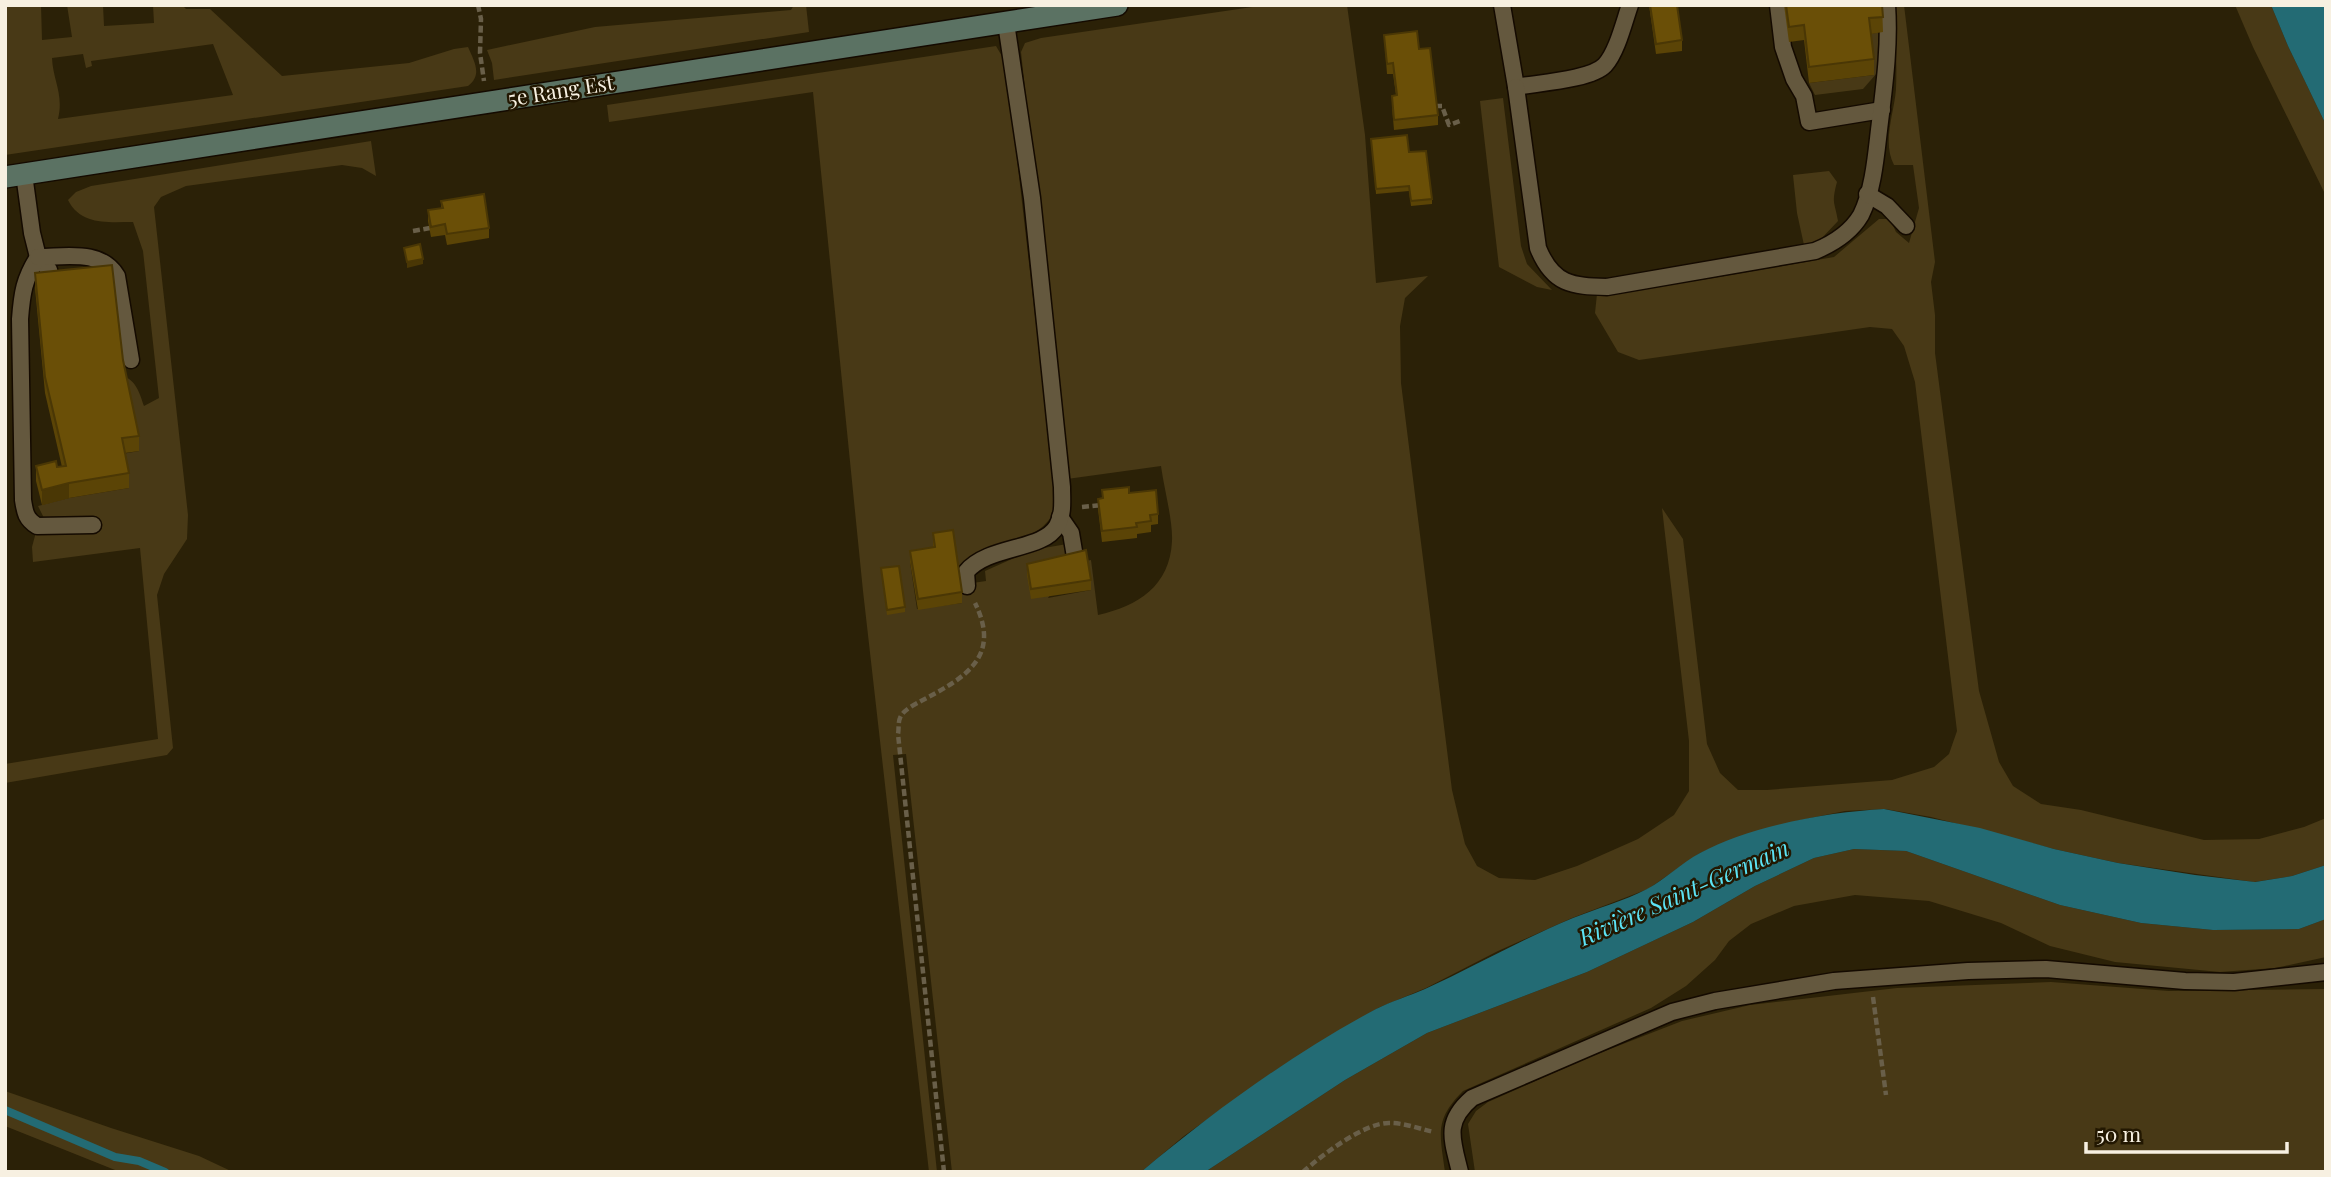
<svg xmlns="http://www.w3.org/2000/svg" width="2331" height="1177" viewBox="0 0 2331 1177" font-family="'Playfair Display',serif">
	<style>
		.green { fill: #483916; fill-rule: evenodd }
		.water { fill: #236b74 }
		.lines { fill: none; stroke-linecap: round; stroke-linejoin: round }
		.stream { stroke: #236b74; stroke-width: 8 }
		.lane-casing { stroke: #140a00; stroke-width: 19 }
		.secondary-casing { stroke: #140a00; stroke-width: 24 }
		.path { stroke: #695f49; stroke-width: 4.5; stroke-dasharray: 7 3.5; stroke-linecap: butt }
		.lane { stroke: #64583e; stroke-width: 16 }
		.secondary { stroke: #5b7263; stroke-width: 21 }
		.wall { fill: #5b4406 }
		.shaded-wall { fill: #4a3705 }
		.building { fill: #6a4f07; stroke: #4a3705; stroke-width: 2 }
		.labels { text-anchor: middle; stroke-width: 5; stroke-linejoin: round; paint-order: stroke }
		.street-label { font-size: 21px; fill: #f7f0e1; stroke: #221701 }
		.water-label { font-size: 23px; font-style: italic; fill: #5ce3f4; stroke: #221701 }
	</style>
	<rect width="100%" height="100%" fill="#2b2107"/>
	<!-- green -->
	<g class="green">
		<path d="M 5,5 L 41,5 L 42,40 L 72,37 L 67,5 L 103,5 L 104,26 L 154,23 L 153,5 L 182,5 L 186,9 L 210,9 L 282,76 L 409,63 L 454,49 L 468,47 C 474,61 483,75 468,86 L 5,155 ZM 213,44 L 233,95 L 58,119 C 64,94 53,81 52,58 L 83,54 L 86,68 L 92,66 L 91,61 Z"/>
		<path d="M 794,5 L 806,5 L 809,32 L 494,80 L 492,63 L 487,50 L 595,27 L 791,10 Z"/>
		<path d="M 1266,5 L 1347,5 L 1365,135 L 1376,283 L 1428,276 L 1405,298 L 1400,326 L 1401,383 L 1452,790 L 1465,844 L 1477,866 L 1499,878 L 1535,880 L 1577,866 L 1638,839 L 1674,815 L 1689,791 L 1689,741 L 1662,508 L 1683,539 L 1707,744 L 1720,773 L 1738,790 L 1767,790 L 1892,780 L 1934,767 L 1949,754 L 1957,731 L 1915,382 L 1904,346 L 1892,329 L 1870,327 L 1639,360 L 1618,352 L 1595,313 L 1597,294 L 1707,279 L 1834,257 L 1879,219 L 1890,219 L 1896,232 L 1909,243 L 1919,208 L 1913,165 L 1894,165 C 1882,142 1894,114 1896,89 C 1897,61 1896,33 1892,5 L 1904,5 L 1935,262 L 1931,282 L 1935,315 L 1935,353 L 1979,691 L 1999,762 L 2013,786 L 2041,804 L 2081,810 L 2204,840 L 2259,839 L 2304,827 L 2326,818 L 2326,865 L 2292,876 L 2254,882 L 2118,863 L 2054,849 L 1931,817 L 1885,809 L 1845,811 L 1796,821 L 1745,835 L 1700,853 L 1648,889 L 1572,918 L 1498,951 L 1426,988 L 1378,1008 L 1276,1070 L 1184,1136 L 1141,1172 L 952,1172 L 906,754 L 893,755 L 937,1172 L 929,1172 L 863,591 L 813,92 L 609,122 L 607,105 L 996,46 L 1006,63 L 1057,507 C 1041,540 1014,540 983,550 C 975,553 973,560 967,565 C 964,567 961,568 957,570 L 935,557 L 910,562 L 917,609 L 962,603 L 959,585 L 986,581 L 985,571 L 1032,550 L 1067,544 L 1070,564 L 1048,598 L 1091,590 L 1086,561 L 1091,560 L 1098,615 C 1138,606 1170,586 1172,541 C 1173,521 1164,488 1161,466 L 1067,479 L 1021,52 L 1025,43 L 1041,38 Z"/>
		<path d="M 2235,5 L 2271,5 L 2288,46 L 2326,125 L 2326,196 L 2253,47 Z"/>
		<path d="M 1883,32 L 1877,73 L 1863,89 L 1815,95 L 1809,83 L 1874,75 L 1869,34 Z"/>
		<path d="M 1503,98 L 1521,246 L 1527,264 L 1552,290 L 1537,287 L 1499,267 L 1480,101 Z"/>
		<path d="M 371,141 L 376,176 L 362,168 L 342,165 L 186,186 L 161,197 L 154,207 L 188,515 L 187,539 L 164,574 L 157,595 L 173,748 L 167,755 L 5,783 L 5,764 L 158,739 L 140,548 L 33,562 L 32,547 L 36,532 L 100,529 L 99,521 L 56,522 L 44,518 L 38,506 L 69,498 L 129,488 L 122,454 L 139,451 L 123,376 C 136,380 140,394 144,406 L 159,398 L 143,251 L 133,222 C 109,222 81,226 68,200 L 76,192 L 91,186 Z"/>
		<path d="M 1829,171 L 1837,182 C 1831,204 1835,202 1838,221 L 1820,240 L 1804,245 L 1797,213 L 1793,175 Z"/>
		<path d="M 1854,849 L 1906,851 L 2060,905 L 2141,923 L 2213,930 L 2299,929 L 2326,919 L 2326,957 L 2275,968 L 2220,972 L 2115,962 L 2050,946 L 2001,923 L 1929,901 L 1855,895 L 1794,906 L 1751,924 L 1729,941 L 1715,960 L 1686,986 L 1651,1008 L 1463,1091 C 1434,1120 1440,1134 1445,1172 L 1205,1172 L 1345,1080 L 1427,1033 L 1587,972 L 1693,922 L 1755,886 L 1814,858 Z"/>
		<path d="M 2051,982 L 2169,991 L 2326,989 L 2326,1172 L 1475,1172 L 1468,1124 L 1476,1111 L 1488,1102 L 1592,1056 L 1682,1021 L 1750,1005 L 1897,988 Z"/>
		<path d="M 5,1091 L 111,1128 L 199,1156 L 233,1172 L 120,1172 L 5,1126 Z"/>
	</g>
	<!-- water -->
	<g class="water">
		<path d="M 2271,5 L 2326,5 L 2326,125 L 2288,46 Z"/>
		<path d="M 1884,809 L 1980,828 L 2054,849 L 2118,863 L 2195,875 L 2255,882 L 2292,876 L 2326,865 L 2326,919 L 2299,929 L 2213,930 L 2141,923 L 2060,905 L 1906,851 L 1854,849 L 1814,858 L 1755,886 L 1693,922 L 1587,972 L 1427,1033 L 1345,1080 L 1205,1172 L 1141,1172 C 1214,1111 1292,1054 1376,1009 C 1392,1001 1409,996 1425,989 C 1475,966 1522,939 1573,918 C 1598,908 1624,901 1647,889 C 1666,879 1681,863 1700,853 C 1749,826 1828,812 1884,809 Z"/>
	</g>
	<g class="lines">
		<!-- stream -->
		<path class="stream" d="M 5,1110 L 115,1157 L 139,1161 L 165,1172"/>
		<defs>
			<g id="lane">
				<path d="M 1502,5 L 1516,87 C 1536,83 1591,80 1605,65 C 1617,52 1624,22 1630,5"/>
				<path d="M 1778,5 L 1783,47 L 1794,79 L 1804,96 L 1809,122 L 1882,110"/>
				<path d="M 1516,87 L 1538,248 C 1553,285 1572,286 1607,287 L 1815,251 C 1832,244 1851,232 1861,215 C 1873,191 1876,156 1879,130 C 1884,88 1890,47 1887,5"/>
				<path d="M 24,174 L 32,233 L 38,257 L 49,270 L 53,286"/>
				<path d="M 1867,194 L 1887,206 L 1906,226"/>
				<path d="M 38,257 C 24,279 22,293 20,319 L 23,500 C 25,513 26,519 37,526 L 93,525"/>
				<path d="M 38,257 C 66,257 101,249 117,276 L 131,360"/>
				<path d="M 1060,517 L 1071,533 L 1076,563"/>
				<path d="M 967,586 L 966,572 C 988,545 1043,551 1057,526 C 1064,514 1062,500 1062,487 L 1032,198 L 1006,23"/>
				<path d="M 1460,1172 C 1452,1139 1444,1122 1472,1098 L 1672,1012 L 1715,1001 L 1834,981 L 1968,971 L 2046,969 L 2185,981 L 2234,982 L 2326,972"/>
			</g>
			<path id="secondary" d="M 5,177 L 1117,5"/>
		</defs>
		<!-- lane casing -->
		<use href="#lane" class="lane-casing"/>
		<!-- secondary casing -->
		<use href="#secondary" class="secondary-casing"/>
		<!-- path -->
		<g class="path">
			<path d="M 478,5 L 481,19 L 480,53 L 484,81"/>
			<path d="M 1435,106 L 1442,106 L 1449,125 L 1460,121"/>
			<path d="M 413,231 L 430,228"/>
			<path d="M 1082,507 L 1101,505"/>
			<path d="M 1873,997 L 1886,1095"/>
			<path d="M 944,1172 L 898,734 C 899,730 898,722 900,718 C 903,710 914,705 921,701 C 964,678 1002,658 975,603"/>
			<path d="M 1303,1172 C 1322,1155 1365,1122 1390,1123 C 1405,1123 1420,1129 1434,1132"/>
		</g>
		<!-- lane -->
		<use href="#lane" class="lane"/>
		<!-- secondary -->
		<use href="#secondary" class="secondary"/>
	</g>
	<!-- wall -->
	<g class="wall">
		<path d="M 1649,5 L 1677,5 L 1682,40 L 1682,51 L 1656,54 Z"/>
		<path d="M 1784,5 L 1882,5 L 1883,32 L 1871,34 L 1874,59 L 1874,75 L 1809,83 L 1804,40 L 1789,42 Z"/>
		<path d="M 1384,35 L 1419,49 L 1438,115 L 1438,125 L 1394,130 L 1392,107 L 1392,96 L 1396,95 L 1393,74 L 1387,74 Z"/>
		<path d="M 1371,139 L 1409,152 L 1432,199 L 1432,204 L 1411,206 L 1409,191 L 1376,194 Z"/>
		<path d="M 441,201 L 489,228 L 489,238 L 447,245 L 445,235 L 431,237 L 428,221 L 428,210 L 441,208 Z"/>
		<path d="M 35,273 L 123,360 L 139,436 L 139,451 L 125,453 L 129,473 L 129,488 L 69,498 L 42,505 L 36,481 L 36,466 L 62,467 L 45,393 L 35,288 Z"/>
		<path d="M 1102,490 L 1129,493 L 1158,514 L 1158,524 L 1151,525 L 1151,532 L 1137,534 L 1137,538 L 1102,542 L 1098,509 L 1098,499 L 1102,498 Z"/>
		<path d="M 933,533 L 962,592 L 962,603 L 918,610 L 910,562 L 910,551 L 933,547 Z"/>
		<path d="M 1027,564 L 1091,580 L 1091,590 L 1031,599 L 1027,575 Z"/>
		<path d="M 881,568 L 905,607 L 905,612 L 887,615 Z"/>
	</g>
	<!-- shaded-wall -->
	<g class="shaded-wall">
		<path d="M 423,259 L 423,264 L 407,268 L 407,262 Z"/>
		<path d="M 69,483 L 69,498 L 42,505 L 42,490 Z"/>
	</g>
	<!-- building -->
	<g class="building">
		<path d="M 1650,5 L 1677,5 L 1682,40 L 1656,44 Z"/>
		<path d="M 1786,5 L 1882,5 L 1883,17 L 1869,18 L 1874,59 L 1809,67 L 1804,25 L 1789,27 Z"/>
		<path d="M 1417,31 L 1419,49 L 1430,48 L 1438,115 L 1394,120 L 1392,96 L 1397,95 L 1393,63 L 1387,64 L 1384,35 Z"/>
		<path d="M 1407,135 L 1409,152 L 1426,151 L 1432,199 L 1411,201 L 1409,186 L 1376,189 L 1371,139 Z"/>
		<path d="M 484,194 L 489,228 L 447,234 L 445,224 L 431,227 L 428,210 L 443,208 L 441,201 Z"/>
		<path d="M 420,244 L 423,259 L 407,262 L 404,248 Z"/>
		<path d="M 112,265 L 123,360 L 139,436 L 122,438 L 129,473 L 69,483 L 42,490 L 36,466 L 56,461 L 57,467 L 66,466 L 45,377 L 35,273 Z"/>
		<path d="M 1129,487 L 1129,493 L 1156,490 L 1158,514 L 1150,515 L 1151,521 L 1136,523 L 1137,527 L 1102,531 L 1098,499 L 1103,498 L 1102,490 Z"/>
		<path d="M 953,530 L 962,592 L 918,599 L 910,551 L 935,547 L 933,533 Z"/>
		<path d="M 1086,550 L 1091,580 L 1031,589 L 1027,564 Z"/>
		<path d="M 899,566 L 905,607 L 887,610 L 881,568 Z"/>
	</g>
	<g class="labels">
		<!-- street labels -->
		<g class="street-label">
			<text transform="translate(561 91) rotate(-9)" y="7">5e Rang Est</text>
		</g>
		<!-- water labels -->
		<g class="water-label">
			<text transform="translate(1684 893) rotate(-24)" y="8">Rivière Saint-Germain</text>
		</g>
	</g>
	<!-- border -->
	<rect width="2331" height="1177" fill="none" stroke="#f7f0e1" stroke-width="14"/>
	<!-- scale -->
	<path d="M2086 1142v10h201v-10" fill="none" stroke="#f7f0e1" stroke-width="3.5"/>
	<text x="2096" y="1142" font-size="21" fill="#f7f0e1" stroke="#221701" stroke-width="5" paint-order="stroke">50 m</text>
</svg>
